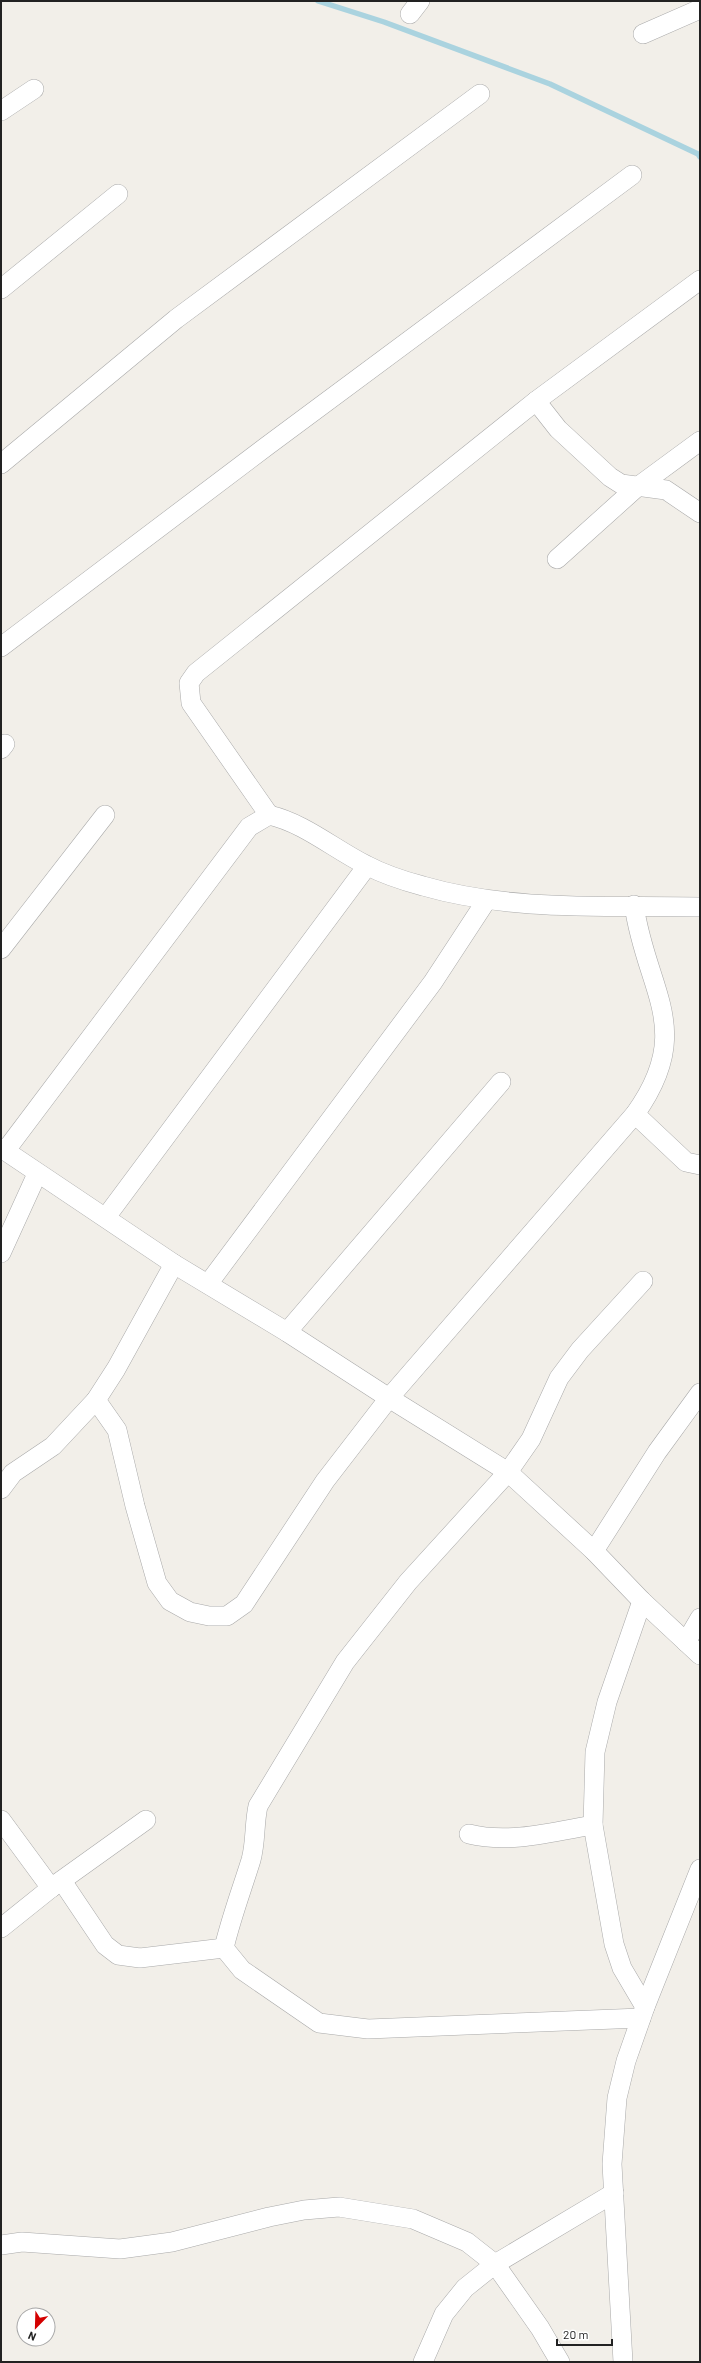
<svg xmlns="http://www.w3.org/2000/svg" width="701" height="2363" viewBox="0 0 701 2363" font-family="Barlow,sans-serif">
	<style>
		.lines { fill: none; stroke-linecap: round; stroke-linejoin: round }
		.stream { stroke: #aad3df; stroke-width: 5.5 }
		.minor-casing { stroke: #a9a9a9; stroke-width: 20 }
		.minor { stroke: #fff; stroke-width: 19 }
	</style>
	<rect width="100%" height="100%" fill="#f2efe9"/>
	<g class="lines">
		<!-- stream -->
		<path class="stream" d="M 318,1 L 384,22 L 550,84 L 698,154 L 700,157"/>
		<defs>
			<g id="minor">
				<path d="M 410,14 L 420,1"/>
				<path d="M 643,34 L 700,9"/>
				<path d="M 1,111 L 34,89"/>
				<path d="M 1,289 L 118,194"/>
				<path d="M 536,401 L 558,429 L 610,477 L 621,484 L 666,490 L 700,513"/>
				<path d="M 1,464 L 176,319 L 480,94"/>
				<path d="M 557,559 L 636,488 L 700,441"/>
				<path d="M 1,647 L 267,446 L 632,175"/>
				<path d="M 1,749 L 5,744"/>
				<path d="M 269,815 L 191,703 L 189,683 L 196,673 L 536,401 L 700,280"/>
				<path d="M 1,949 L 105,815"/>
				<path d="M 635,1114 L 686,1162 L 700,1165"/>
				<path d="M 1,1148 L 174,1264 L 287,1332 L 389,1398 L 508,1472 L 594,1551 L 642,1601 L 700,1655"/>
				<path d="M 6,1150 L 249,827 L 269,815 C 304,823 334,849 366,865 C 383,874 404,881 423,886 C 513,912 607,905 700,907"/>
				<path d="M 106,1217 L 367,866"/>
				<path d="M 1,1253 L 37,1174"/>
				<path d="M 208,1284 L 433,982 L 486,901"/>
				<path d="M 287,1332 L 501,1082"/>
				<path d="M 96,1400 L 117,1430 L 135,1506 L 157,1583 L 170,1601 L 190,1612 L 209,1616 L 227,1616 L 244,1604 L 325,1481 L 389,1398 L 635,1114 C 696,1029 646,991 634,905"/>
				<path d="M 1,1489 L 13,1473 L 53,1446 L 96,1400 L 116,1369 L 174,1264"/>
				<path d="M 594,1551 L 657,1452 L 700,1393"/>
				<path d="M 642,1601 L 607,1702 L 595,1752 L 593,1825 L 614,1944 L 622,1968 L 645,2007"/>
				<path d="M 686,1642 L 700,1618"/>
				<path d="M 1,1820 L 51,1888"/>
				<path d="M 469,1834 C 509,1844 553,1832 593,1825"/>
				<path d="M 62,1881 L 105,1945 L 118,1955 L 140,1958 L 224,1948"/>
				<path d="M 1,1928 L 51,1888 L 146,1820"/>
				<path d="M 224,1948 C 231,1918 242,1889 251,1860 C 256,1842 254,1824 258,1806 L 345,1662 L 408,1582 L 508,1472 L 531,1439 L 559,1378 L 580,1350 L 643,1281"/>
				<path d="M 224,1948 L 242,1970 L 319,2023 L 368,2029 L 641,2018"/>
				<path d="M 1,2245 L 22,2242 L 120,2249 L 172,2242 L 269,2217 L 304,2210 L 339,2207 L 413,2219 L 467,2242 L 495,2264 L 540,2328 L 560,2362"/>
				<path d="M 423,2362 L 444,2314 L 465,2288 L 495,2264 L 614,2193"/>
				<path d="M 623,2362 L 612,2164 L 617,2098 L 626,2061 L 645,2007 L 700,1869"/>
			</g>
		</defs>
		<!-- minor casing -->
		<use href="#minor" class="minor-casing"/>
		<!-- minor -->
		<use href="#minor" class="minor"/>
	</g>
	<!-- border -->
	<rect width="701" height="2363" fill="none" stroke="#222222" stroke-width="4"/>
	<!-- north arrow -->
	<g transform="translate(36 2327) rotate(203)"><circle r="19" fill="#ffffff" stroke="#a7a7a7"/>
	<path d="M0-3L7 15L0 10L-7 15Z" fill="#d40000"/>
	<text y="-6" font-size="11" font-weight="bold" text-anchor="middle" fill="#222222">N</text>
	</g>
	<!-- scale -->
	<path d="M557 2339v6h55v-6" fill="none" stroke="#222222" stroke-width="2"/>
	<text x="563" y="2339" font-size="12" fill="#222222" stroke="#ffffff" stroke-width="3" paint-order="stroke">20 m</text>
</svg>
